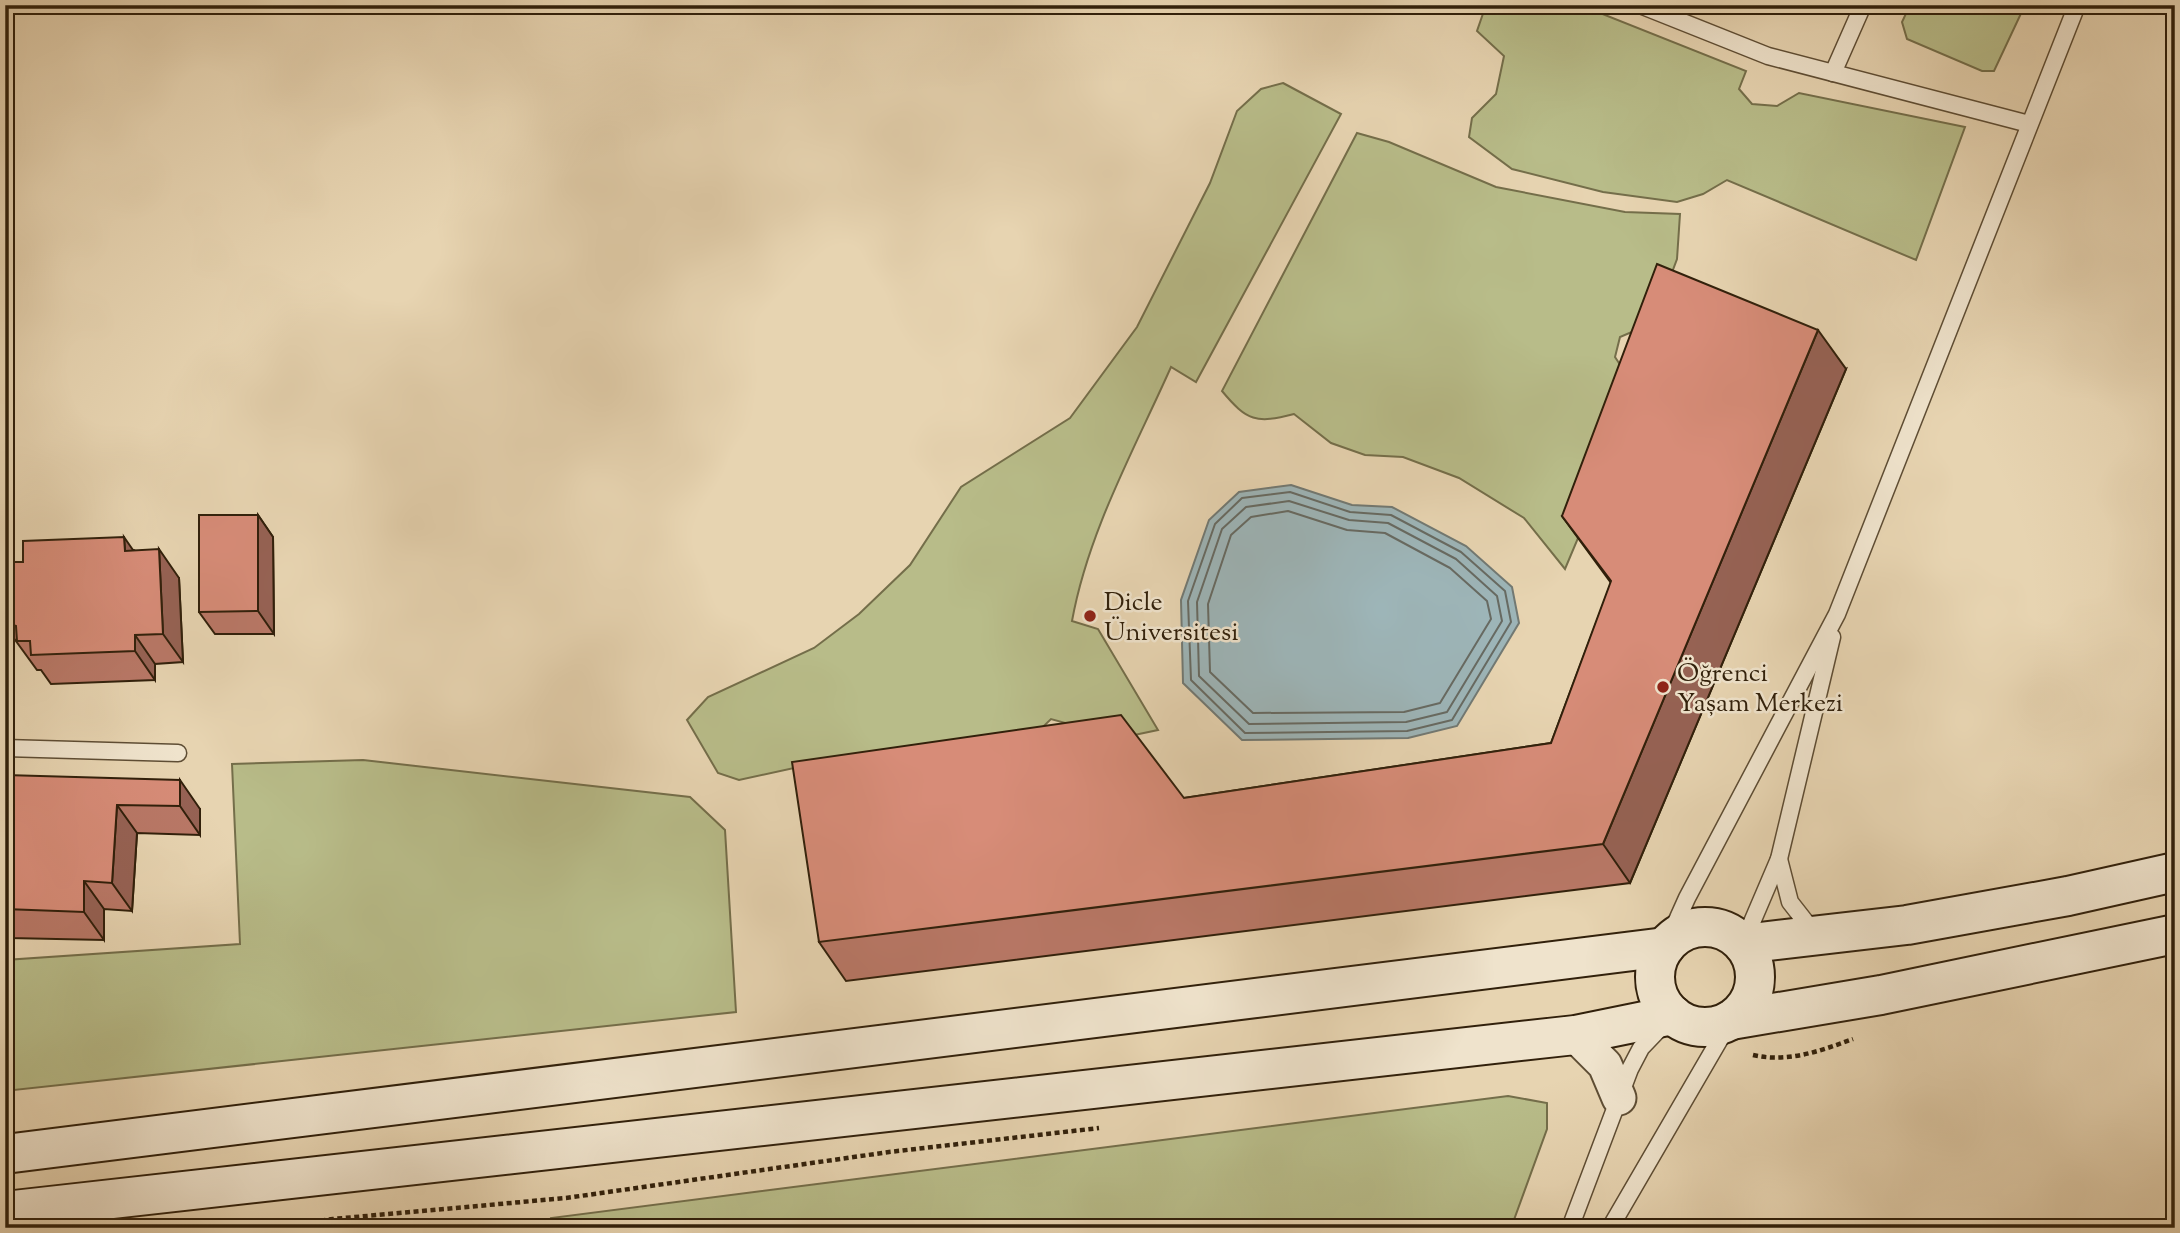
<svg xmlns="http://www.w3.org/2000/svg" width="2180" height="1233" viewBox="0 0 2180 1233" font-family="'Sorts Mill Goudy',serif">
	<style>
		.green { fill: #b8bc89; stroke: #746e4a; stroke-width: 2 }
		.water { fill: #9db5b8; stroke: #727973; stroke-width: 2 }
		.lines { fill: none; stroke-linecap: round; stroke-linejoin: round }
		.shore { stroke: #676a62; stroke-width: 2 }
		.lane-casing { stroke: #5e4d34; stroke-width: 19 }
		.street-casing { stroke: #5e4d34; stroke-width: 37 }
		.secondary-casing { stroke: #31200b; stroke-width: 42 }
		.path { stroke: #31200b; stroke-width: 4.5; stroke-dasharray: 5 3.5; stroke-linecap: butt }
		.lane { stroke: #efe3cc; stroke-width: 16 }
		.street { stroke: #efe3cc; stroke-width: 33 }
		.secondary { stroke: #efe3cc; stroke-width: 38 }
		.wall { fill: #b97867; stroke: #31200b; stroke-width: 2 }
		.shaded-wall { fill: #966254; stroke: #31200b; stroke-width: 2 }
		.building { fill: #d78c78; stroke: #31200b; stroke-width: 2 }
		.poi-dot { fill: #8f2418; stroke: #efe3cc; stroke-width: 2.5 }
		.labels { text-anchor: middle; stroke-width: 5; stroke-linejoin: round; paint-order: stroke }
		.poi-label { font-size: 26px; fill: #31200b; stroke: #efe3cc; text-anchor: start }
	</style>
	<rect width="100%" height="100%" fill="#e7d4b1"/>
	<filter id="stains"><feTurbulence type="fractalNoise" baseFrequency=".00286" numOctaves="4"/><feColorMatrix values="0 0 0 0 .2 0 0 0 0 .09 0 0 0 0 .02 0 0 0 .5 -.17"/></filter>
	<radialGradient id="worn" r=".72"><stop offset=".6" stop-color="#630" stop-opacity="0"/><stop offset="1" stop-color="#630" stop-opacity=".3"/></radialGradient>
	<!-- green -->
	<g class="green">
		<path d="M 1486,5 L 1580,5 L 1746,71 L 1739,89 L 1752,104 L 1777,106 L 1799,93 L 1965,127 L 1916,260 L 1727,180 L 1703,194 L 1677,202 L 1603,192 L 1512,169 L 1469,137 L 1472,118 L 1496,94 L 1504,56 L 1477,31 Z"/>
		<path d="M 1910,5 L 2025,5 L 1994,71 L 1982,71 L 1907,39 L 1902,22 Z"/>
		<path d="M 1283,83 L 1341,114 L 1196,382 L 1171,367 C 1134,450 1088,532 1072,621 L 1098,629 L 1158,730 L 1087,745 L 1073,725 L 1051,719 L 1022,747 L 826,761 L 739,780 L 718,773 L 687,720 L 708,697 L 814,648 L 859,614 L 910,565 L 961,487 L 1070,418 L 1137,327 L 1210,183 L 1237,111 L 1261,89 Z"/>
		<path d="M 1357,133 L 1389,142 L 1496,187 L 1625,212 L 1680,214 L 1677,259 L 1653,323 L 1620,337 L 1615,357 L 1639,393 L 1565,569 L 1524,518 L 1459,478 L 1403,457 L 1365,455 L 1331,443 L 1294,414 C 1256,424 1247,421 1222,391 Z"/>
		<path d="M 363,760 L 690,797 L 725,830 L 736,1012 L 5,1091 L 5,960 L 240,944 L 232,764 Z"/>
		<path d="M 1508,1096 L 1547,1103 L 1547,1129 L 1511,1228 L 552,1228 L 551,1218 Z"/>
	</g>
	<!-- water -->
	<path class="water" d="M 1291,485 L 1352,505 L 1392,507 L 1466,546 L 1512,587 L 1519,623 L 1457,726 L 1408,738 L 1242,740 L 1183,683 L 1181,600 L 1209,520 L 1239,492 Z"/>
	<g class="lines">
		<!-- shore -->
		<g class="shore">
			<path d="M 1290,492 L 1350,512 L 1391,515 L 1461,552 L 1505,591 L 1511,622 L 1452,720 L 1407,731 L 1245,733 L 1191,680 L 1188,601 L 1215,524 L 1242,498 Z"/>
			<path d="M 1289,501 L 1349,520 L 1388,523 L 1456,559 L 1497,596 L 1502,621 L 1447,712 L 1406,722 L 1249,724 L 1199,676 L 1197,602 L 1222,529 L 1246,507 Z"/>
			<path d="M 1288,511 L 1347,530 L 1385,533 L 1450,568 L 1487,601 L 1491,619 L 1440,703 L 1404,712 L 1253,713 L 1210,672 L 1208,604 L 1231,535 L 1251,517 Z"/>
		</g>
		<defs>
			<g id="lane">
				<path d="M 1640,5 L 1768,56 L 2029,124"/>
				<path d="M 1833,73 L 1863,5"/>
				<path d="M 5,748 L 178,753"/>
				<path d="M 1779,859 L 1790,902 L 1815,934"/>
				<path d="M 1744,941 L 1779,859 L 1832,637"/>
				<path d="M 1665,947 L 1687,898 L 1837,614 L 2077,5"/>
				<path d="M 1570,1228 L 1630,1069 L 1641,1048 L 1664,1024"/>
				<path d="M 1610,1228 L 1731,1020"/>
			</g>
			<path id="street" d="M 1575,1035 L 1605,1065 L 1619,1098"/>
			<g id="secondary">
				<circle cx="1705" cy="977" r="50"/>
				<path d="M 1743,944 L 1907,925 L 2068,896 L 2175,872"/>
				<path d="M 1731,1020 L 1881,995 L 2175,934"/>
				<path d="M 5,1154 L 1665,947"/>
				<path d="M 5,1211 L 1575,1035 L 1673,1015"/>
			</g>
		</defs>
		<!-- lane casing -->
		<use href="#lane" class="lane-casing"/>
		<!-- street casing -->
		<use href="#street" class="street-casing"/>
		<!-- secondary casing -->
		<use href="#secondary" class="secondary-casing"/>
		<!-- path -->
		<g class="path">
			<path d="M 1753,1055 C 1788,1063 1820,1051 1853,1039"/>
			<path d="M 270,1228 L 333,1219 L 566,1198 L 889,1152 L 1099,1128"/>
		</g>
		<!-- lane -->
		<use href="#lane" class="lane"/>
		<!-- street -->
		<use href="#street" class="street"/>
		<!-- secondary -->
		<use href="#secondary" class="secondary"/>
	</g>
	<!-- wall -->
	<g class="wall">
		<path d="M 1846,369 L 1630,883 L 846,981 L 819,942 L 1184,798 L 1551,743 L 1611,583 L 1562,516 Z"/>
		<path d="M 258,515 L 273,537 L 274,634 L 215,634 L 199,612 Z"/>
		<path d="M 134,550 L 179,578 L 183,662 L 155,664 L 155,680 L 51,684 L 41,670 L 37,670 L 5,626 L 5,580 L 11,580 L 23,562 Z"/>
		<path d="M 5,775 L 200,809 L 200,835 L 137,833 L 132,911 L 104,909 L 104,940 L 9,938 L 5,933 Z"/>
	</g>
	<!-- shaded-wall -->
	<g class="shaded-wall">
		<path d="M 1818,330 L 1846,369 L 1630,883 L 1603,844 Z"/>
		<path d="M 258,515 L 273,537 L 274,634 L 258,611 Z"/>
		<path d="M 124,537 L 144,566 L 125,551 Z"/>
		<path d="M 159,549 L 179,578 L 183,662 L 163,634 Z"/>
		<path d="M 135,635 L 155,664 L 155,680 L 135,651 Z"/>
		<path d="M 180,780 L 200,809 L 200,835 L 180,806 Z"/>
		<path d="M 117,805 L 137,833 L 132,911 L 112,883 Z"/>
		<path d="M 84,881 L 104,909 L 104,940 L 84,912 Z"/>
	</g>
	<!-- building -->
	<g class="building">
		<path d="M 1657,264 L 1818,330 L 1603,844 L 819,942 L 792,762 L 1121,715 L 1184,798 L 1551,743 L 1611,581 L 1562,516 Z"/>
		<path d="M 199,515 L 258,515 L 258,611 L 199,612 Z"/>
		<path d="M 124,537 L 125,551 L 159,549 L 163,634 L 135,635 L 135,651 L 31,655 L 30,641 L 17,641 L 16,626 L 5,622 L 5,580 L 11,580 L 11,562 L 23,562 L 23,541 Z"/>
		<path d="M 5,775 L 180,780 L 180,806 L 117,805 L 112,883 L 84,881 L 84,912 L 5,909 Z"/>
	</g>
	<!-- markers -->
	<g class="poi-dot">
		<circle cx="1090" cy="616" r="7"/>
		<circle cx="1663" cy="687" r="7"/>
	</g>
	<g class="labels">
		<!-- poi labels -->
		<g class="poi-label">
			<text x="1104" y="610">Dicle<tspan x="1104" dy="30">Üniversitesi</tspan></text>
			<text x="1677" y="681">Öğrenci<tspan x="1677" dy="30">Yaşam Merkezi</tspan></text>
		</g>
	</g>
	<!-- margin -->
	<rect width="2180" height="1233" fill="none" stroke="#e7d4b1" stroke-width="28"/>
	<rect x="7" y="7" width="2166" height="1219" fill="none" stroke="#31200b" stroke-width="3.5"/>
	<rect x="14" y="14" width="2152" height="1205" fill="none" stroke="#31200b" stroke-width="2"/>
	<rect width="100%" height="100%" filter="url(#stains)"/>
	<rect width="100%" height="100%" fill="url(#worn)"/>
</svg>
